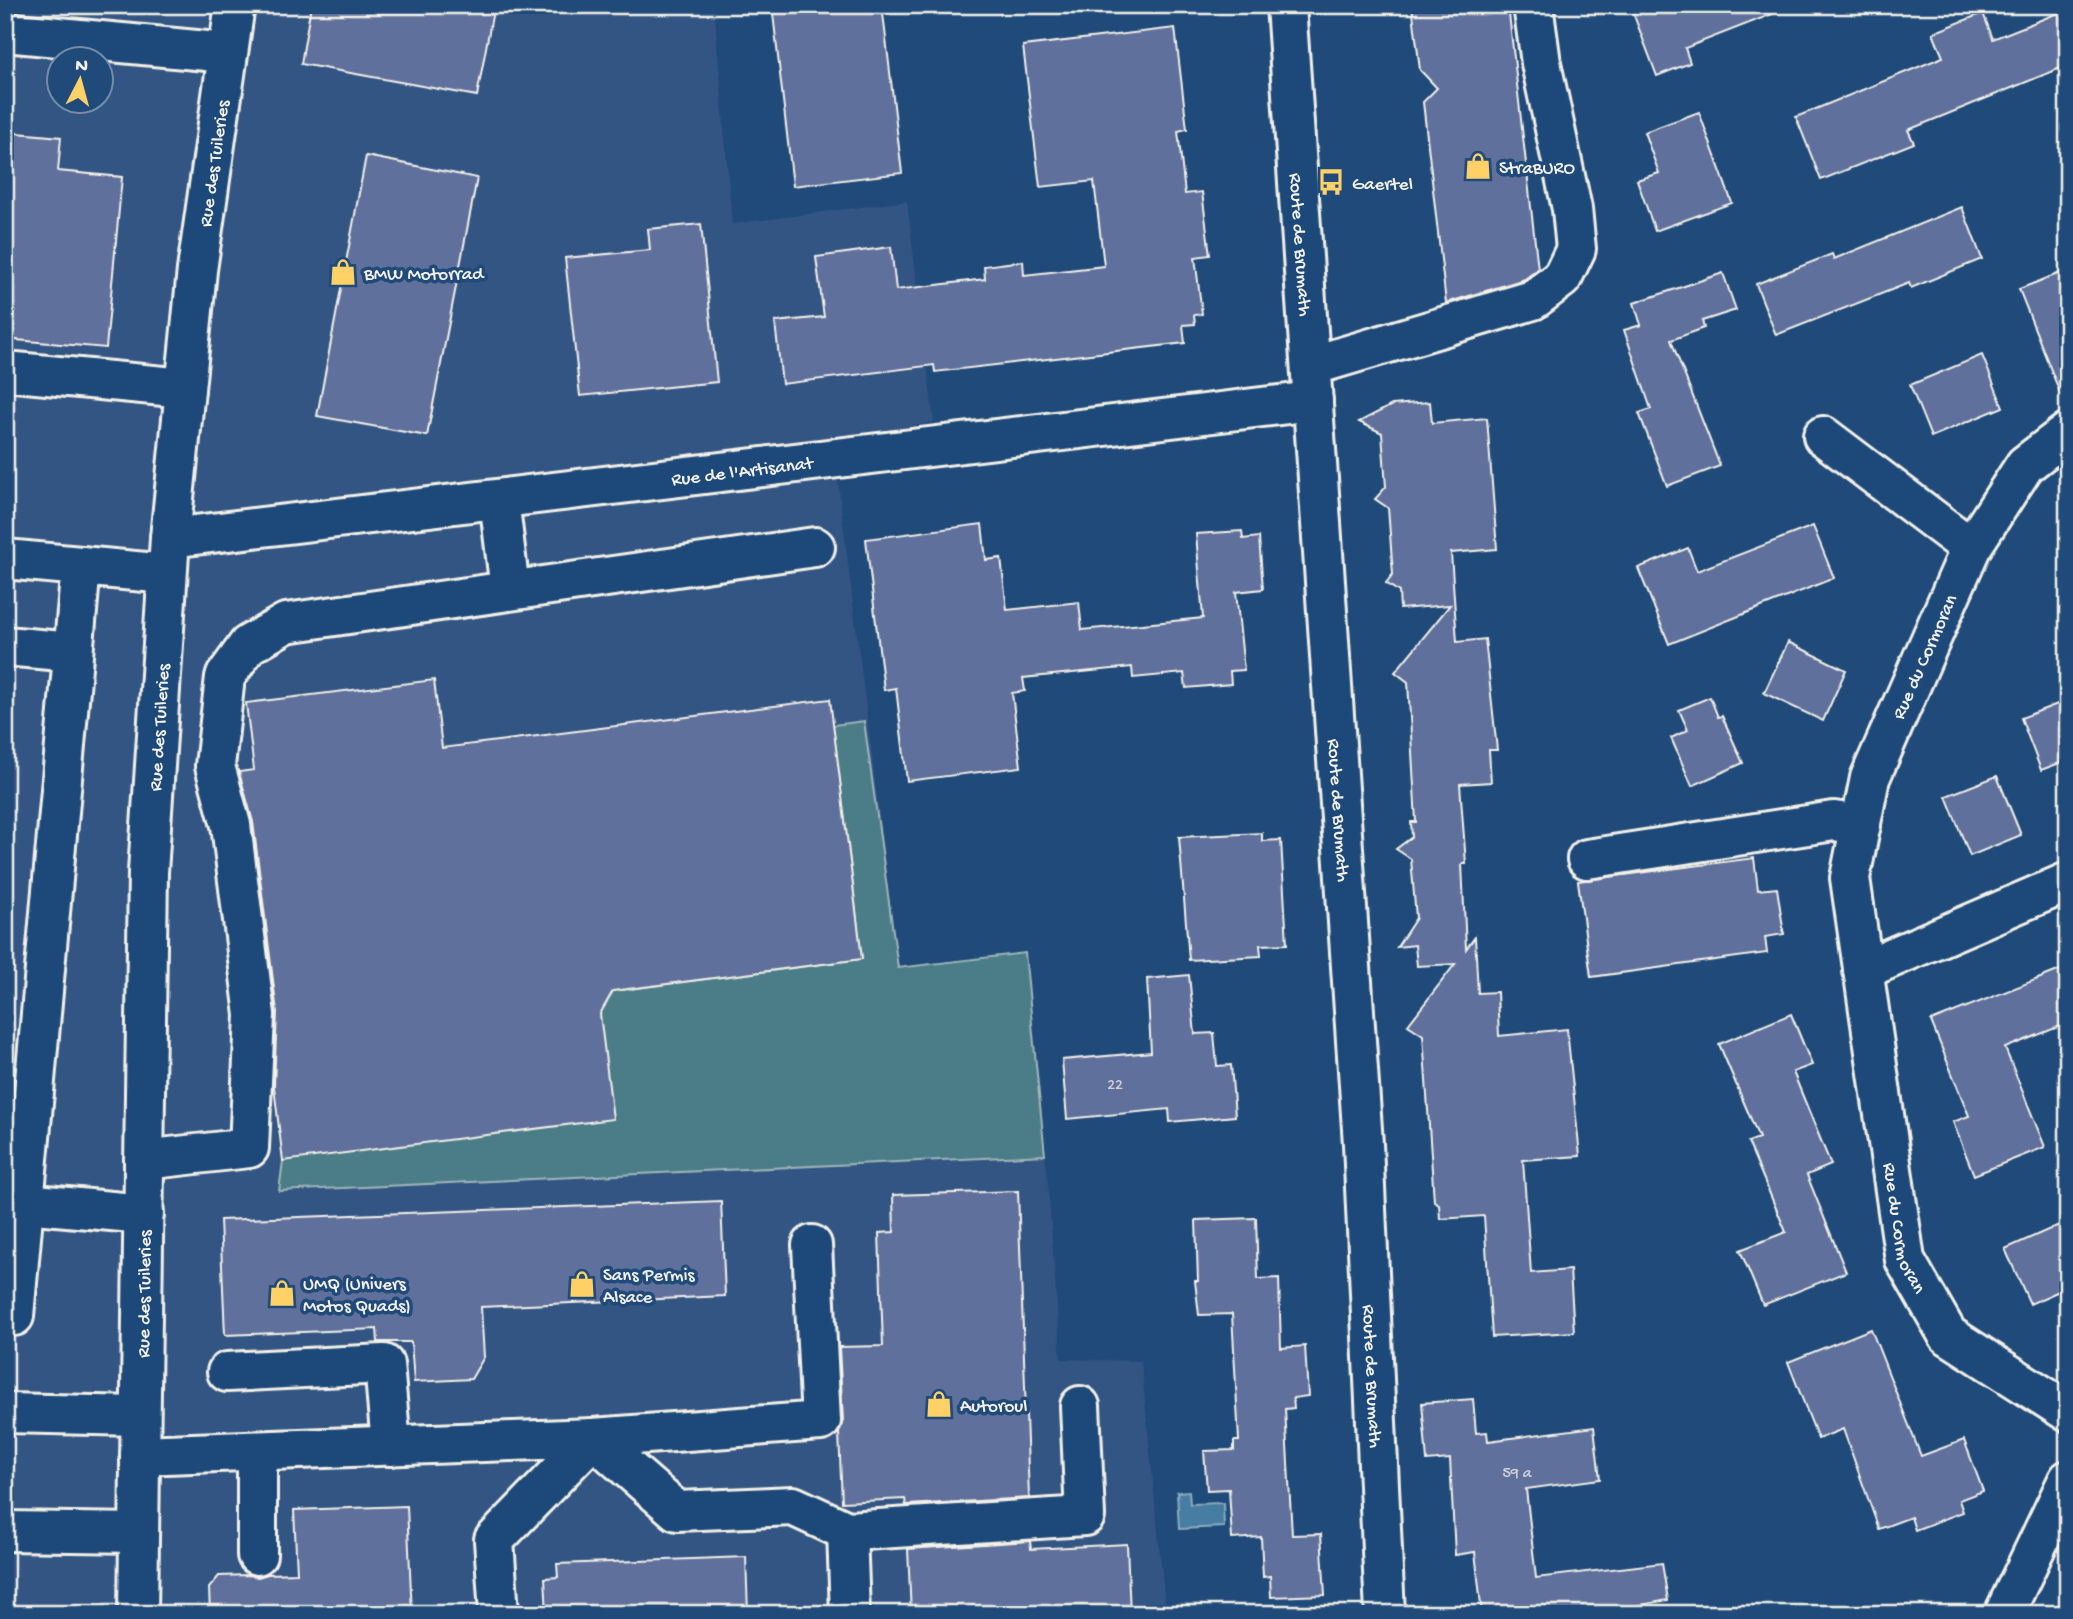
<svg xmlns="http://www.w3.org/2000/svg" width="2073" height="1619" viewBox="0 0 2073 1619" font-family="'Gochi Hand',sans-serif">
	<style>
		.built { fill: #335584; fill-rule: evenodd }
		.green { fill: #4c7d88; stroke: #a0b7b8; stroke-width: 2 }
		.water { fill: #467da2; stroke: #8cabbe; stroke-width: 2 }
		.building { fill: #616f9c; stroke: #f4f1e8; stroke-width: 2 }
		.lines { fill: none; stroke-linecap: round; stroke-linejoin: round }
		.minor-casing { stroke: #f4f1e8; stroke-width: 44 }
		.major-casing { stroke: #f4f1e8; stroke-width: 44 }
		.minor { stroke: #1f4a7a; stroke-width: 38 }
		.major { stroke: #1f4a7a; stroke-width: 38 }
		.labels { text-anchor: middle; stroke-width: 7; stroke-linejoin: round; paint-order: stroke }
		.number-label { font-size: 16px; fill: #cfd0d5 }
		.street-label { font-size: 19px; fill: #f4f1e8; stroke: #1f4a7a }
		.poi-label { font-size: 19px; fill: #f4f1e8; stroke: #1f4a7a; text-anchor: start }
	</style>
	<rect width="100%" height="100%" fill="#1f4a7a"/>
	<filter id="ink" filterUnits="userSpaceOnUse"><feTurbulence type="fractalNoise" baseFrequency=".0143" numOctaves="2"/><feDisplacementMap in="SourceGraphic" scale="14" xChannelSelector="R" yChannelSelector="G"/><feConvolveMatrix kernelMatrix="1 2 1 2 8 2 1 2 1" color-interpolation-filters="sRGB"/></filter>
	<g filter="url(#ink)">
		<!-- built -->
		<path class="built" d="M 5,5 L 714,5 L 732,224 L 907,201 L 934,422 L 833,441 L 898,968 L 1025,953 L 1047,1172 L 1061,1359 L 1141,1361 L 1166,1614 L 5,1614 ZM 60,60 L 102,60 L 102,102 L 60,102 Z"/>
		<!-- green -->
		<path class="green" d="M 864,721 L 898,968 L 1025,953 L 1045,1155 L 279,1191 L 283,1161 L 597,993 L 862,959 L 833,725 Z"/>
		<!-- water -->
		<path class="water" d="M 1189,1491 L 1190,1504 L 1223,1503 L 1224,1527 L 1179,1529 L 1177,1492 Z"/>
		<!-- building -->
		<g class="building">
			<path d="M 311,5 L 494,5 L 477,96 L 301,64 Z"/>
			<path d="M 772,5 L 882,5 L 902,173 L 793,186 Z"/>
			<path d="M 1412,5 L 1508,5 L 1538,269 L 1525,279 L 1446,303 L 1423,102 L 1437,88 L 1420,70 Z"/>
			<path d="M 1630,5 L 1788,5 L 1788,8 L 1685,48 L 1690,63 L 1657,76 Z"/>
			<path d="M 2068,9 L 2068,65 L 1908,130 L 1914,143 L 1821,180 L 1796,117 L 1943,57 L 1933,33 L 1983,13 L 1993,39 Z"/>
			<path d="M 1175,28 L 1187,129 L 1178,131 L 1185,194 L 1202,192 L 1210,255 L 1195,257 L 1202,314 L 1194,315 L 1195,324 L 1183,325 L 1185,343 L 935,372 L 934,365 L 782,384 L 775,322 L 824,317 L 816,257 L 891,247 L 896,290 L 985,279 L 984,266 L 1023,261 L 1024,275 L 1104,266 L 1094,181 L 1040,187 L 1023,46 Z"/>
			<path d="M 1699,112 L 1732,203 L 1655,231 L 1637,180 L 1659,173 L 1644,132 Z"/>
			<path d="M 5,132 L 61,137 L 58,171 L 122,177 L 106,348 L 5,339 Z"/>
			<path d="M 366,156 L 477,178 L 427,436 L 317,416 Z"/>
			<path d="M 1962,207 L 1982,259 L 1911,288 L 1909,283 L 1776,335 L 1756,284 L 1832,254 L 1834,259 Z"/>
			<path d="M 701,224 L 717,382 L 580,396 L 565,258 L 650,250 L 648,229 Z"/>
			<path d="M 2068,270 L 2068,408 L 2066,408 L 2019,289 Z"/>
			<path d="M 1723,273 L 1736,310 L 1702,321 L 1704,328 L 1671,340 L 1720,466 L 1667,486 L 1639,413 L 1651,409 L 1624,330 L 1641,325 L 1634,303 Z"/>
			<path d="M 1982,355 L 2003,407 L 1931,437 L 1910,385 Z"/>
			<path d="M 1430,402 L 1432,423 L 1487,418 L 1497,549 L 1451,553 L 1457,642 L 1485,639 L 1497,750 L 1489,750 L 1491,782 L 1460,784 L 1466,864 L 1462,864 L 1466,949 L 1475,937 L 1478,993 L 1497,992 L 1499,1036 L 1567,1029 L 1580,1156 L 1523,1160 L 1531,1273 L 1570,1270 L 1574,1332 L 1492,1337 L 1484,1216 L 1440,1219 L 1439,1204 L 1434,1201 L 1423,1035 L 1408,1025 L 1455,964 L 1417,966 L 1415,945 L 1397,947 L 1416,918 L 1411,859 L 1396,849 L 1412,837 L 1411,822 L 1416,822 L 1408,682 L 1395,672 L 1450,605 L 1400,609 L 1399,592 L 1386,583 L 1393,574 L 1388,508 L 1375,499 L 1386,487 L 1382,433 L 1359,422 L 1392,405 Z"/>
			<path d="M 982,524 L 986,560 L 1001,558 L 1007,610 L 1079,602 L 1082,630 L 1203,618 L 1196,534 L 1242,531 L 1243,539 L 1259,537 L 1263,589 L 1236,592 L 1244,670 L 1230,671 L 1231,684 L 1186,688 L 1184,673 L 1133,678 L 1132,667 L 1023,678 L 1025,691 L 1012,693 L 1021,767 L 907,781 L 896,688 L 884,690 L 866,539 Z"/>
			<path d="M 1813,526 L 1834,578 L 1669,644 L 1638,568 L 1688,548 L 1697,571 Z"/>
			<path d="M 1788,642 L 1846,670 L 1823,721 L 1764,693 Z"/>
			<path d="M 434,680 L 442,748 L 830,699 L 862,959 L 613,991 L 600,1014 L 613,1119 L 283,1161 L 274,1087 L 277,1012 L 253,822 L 239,772 L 254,770 L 246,703 Z"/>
			<path d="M 1710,697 L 1718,717 L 1722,716 L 1743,763 L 1692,786 L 1671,738 L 1688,730 L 1679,710 Z"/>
			<path d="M 2068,700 L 2068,760 L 2041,770 L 2021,718 Z"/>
			<path d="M 1997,776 L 2021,835 L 1970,856 L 1946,796 Z"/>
			<path d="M 1262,833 L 1262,841 L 1281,840 L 1287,944 L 1260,945 L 1261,956 L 1189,960 L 1179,837 Z"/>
			<path d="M 1754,858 L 1758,890 L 1777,888 L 1784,934 L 1765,937 L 1767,953 L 1591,977 L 1578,881 Z"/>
			<path d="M 2068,967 L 2068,1023 L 2005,1048 L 2045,1147 L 1974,1175 L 1953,1122 L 1969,1116 L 1931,1021 Z"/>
			<path d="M 1189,975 L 1195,1034 L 1214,1033 L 1217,1066 L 1231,1065 L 1235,1116 L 1170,1122 L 1169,1109 L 1067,1119 L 1062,1060 L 1151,1052 L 1147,979 Z"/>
			<path d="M 1791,1014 L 1812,1065 L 1793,1072 L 1831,1165 L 1807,1175 L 1846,1272 L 1763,1305 L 1740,1250 L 1786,1232 L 1748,1142 L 1759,1138 L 1719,1044 Z"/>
			<path d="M 1018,1191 L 1029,1498 L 906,1505 L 905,1499 L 842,1502 L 839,1433 L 843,1420 L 839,1347 L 883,1346 L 879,1233 L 894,1232 L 893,1195 Z"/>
			<path d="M 721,1201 L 725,1296 L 481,1307 L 484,1357 L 471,1379 L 414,1382 L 411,1342 L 378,1342 L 377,1329 L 225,1335 L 220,1220 Z"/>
			<path d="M 1256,1218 L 1258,1279 L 1279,1278 L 1281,1348 L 1305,1346 L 1308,1396 L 1293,1398 L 1294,1408 L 1285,1409 L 1292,1535 L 1321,1534 L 1325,1595 L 1271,1597 L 1270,1576 L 1263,1577 L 1261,1537 L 1232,1539 L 1229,1489 L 1207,1490 L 1204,1451 L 1234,1450 L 1234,1441 L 1239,1441 L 1232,1314 L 1199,1315 L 1195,1281 L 1198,1281 L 1196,1220 Z"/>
			<path d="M 2068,1221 L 2068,1287 L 2030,1304 L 2005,1249 Z"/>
			<path d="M 1871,1329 L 1921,1456 L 1964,1440 L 1983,1491 L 1959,1500 L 1963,1512 L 1915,1530 L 1911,1517 L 1879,1529 L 1843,1429 L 1818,1439 L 1788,1362 Z"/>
			<path d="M 1473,1399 L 1476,1433 L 1487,1432 L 1488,1441 L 1594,1427 L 1600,1479 L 1526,1489 L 1536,1578 L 1662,1563 L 1668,1600 L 1594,1614 L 1482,1614 L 1475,1552 L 1455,1555 L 1450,1459 L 1427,1461 L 1422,1403 Z"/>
			<path d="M 407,1506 L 412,1614 L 210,1614 L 209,1588 L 219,1576 L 249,1575 L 258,1577 L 268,1574 L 297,1573 L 294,1510 Z"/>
			<path d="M 1030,1541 L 1031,1549 L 1127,1544 L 1130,1614 L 911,1614 L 908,1549 Z"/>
			<path d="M 746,1557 L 748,1614 L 547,1614 L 545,1578 L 558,1577 L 557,1564 Z"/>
		</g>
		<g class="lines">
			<defs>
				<g id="minor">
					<path d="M 5,32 L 228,53"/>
					<path d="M 1311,366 L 1533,300 L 1562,278 L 1576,249 L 1572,209 L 1541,63 L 1533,5"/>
					<path d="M 5,371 L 185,388"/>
					<path id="s1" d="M 2068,432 L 2025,465 L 1971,548 L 1870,778 L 1850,878 L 1905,1260 L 1948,1335 L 2068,1412"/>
					<path d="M 1823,436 L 1971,548"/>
					<path d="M 499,499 L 510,590"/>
					<path id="s2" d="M 170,538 L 1313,401"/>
					<path d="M 5,559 L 81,566 L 14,1316 L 5,1316"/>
					<path d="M 81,566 L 167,574"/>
					<path d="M 5,646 L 73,652"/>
					<path d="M 1587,859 L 1834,821 L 1861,825"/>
					<path d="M 1863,970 L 2068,882"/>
					<path d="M 144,1160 L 249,1148 L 255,1015 L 231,825 L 215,766 L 225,677 L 248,645 L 286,623 L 815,547"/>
					<path d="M 24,1203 L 144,1214"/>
					<path d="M 227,1372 L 384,1364 L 391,1446"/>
					<path d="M 5,1413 L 140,1416"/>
					<path d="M 593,1438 L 677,1511 L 793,1506 L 847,1531 L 1085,1516 L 1080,1406"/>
					<path d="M 257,1451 L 257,1555"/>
					<path d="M 140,1455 L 593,1438 L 821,1421 L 812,1245"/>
					<path d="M 5,1531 L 139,1533"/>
					<path d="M 847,1531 L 850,1614"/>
					<path id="s3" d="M 138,1614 L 148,872 L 170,538 L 197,270 L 235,5"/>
					<path d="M 499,1614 L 494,1540 L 593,1438"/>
					<path d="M 2004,1614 L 2068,1480"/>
				</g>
				<g id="major">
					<path id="s4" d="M 1286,5 L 1363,1144 L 1385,1614"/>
				</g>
			</defs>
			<!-- minor casing -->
			<use href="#minor" class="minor-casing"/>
			<!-- major casing -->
			<use href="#major" class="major-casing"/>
			<!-- minor -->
			<use href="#minor" class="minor"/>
			<!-- major -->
			<use href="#major" class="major"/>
		</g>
	</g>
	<!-- icons -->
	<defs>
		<symbol id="shop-bare" viewBox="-9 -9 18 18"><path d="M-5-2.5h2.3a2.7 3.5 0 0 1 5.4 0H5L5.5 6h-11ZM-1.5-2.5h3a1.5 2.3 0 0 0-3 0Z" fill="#ffd166" stroke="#1f4a7a" stroke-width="2.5" paint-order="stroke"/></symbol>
		<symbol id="bus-bare" viewBox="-9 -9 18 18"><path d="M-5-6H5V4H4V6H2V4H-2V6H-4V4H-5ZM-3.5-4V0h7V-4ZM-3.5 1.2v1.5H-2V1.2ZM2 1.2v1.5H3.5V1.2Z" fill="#ffd166" stroke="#1f4a7a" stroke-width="2.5" paint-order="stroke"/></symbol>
	</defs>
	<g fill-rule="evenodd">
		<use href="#shop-bare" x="1459" y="147" width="38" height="38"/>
		<use href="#bus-bare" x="1312" y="163" width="38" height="38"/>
		<use href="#shop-bare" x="324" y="253" width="38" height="38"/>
		<use href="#shop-bare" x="563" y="1265" width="38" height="38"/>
		<use href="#shop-bare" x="263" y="1274" width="38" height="38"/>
		<use href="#shop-bare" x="920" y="1385" width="38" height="38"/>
	</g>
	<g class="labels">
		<!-- number labels -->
		<g class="number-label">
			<text x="1115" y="1089">22</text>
			<text x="1517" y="1477">59 a</text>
		</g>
		<!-- street labels -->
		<g class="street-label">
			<text dy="7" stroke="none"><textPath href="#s3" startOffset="1454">Rue des Tuileries</textPath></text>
			<text dy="7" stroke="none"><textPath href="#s4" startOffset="240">Route de Brumath</textPath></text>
			<text dy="7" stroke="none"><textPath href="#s2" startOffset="576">Rue de l'Artisanat</textPath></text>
			<text transform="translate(1923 656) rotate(-66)" y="7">Rue du Cormoran</text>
			<text dy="7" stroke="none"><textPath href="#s3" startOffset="887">Rue des Tuileries</textPath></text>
			<text dy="7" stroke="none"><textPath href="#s4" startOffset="807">Route de Brumath</textPath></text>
			<text dy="7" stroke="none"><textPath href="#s1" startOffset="861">Rue du Cormoran</textPath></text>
			<text dy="7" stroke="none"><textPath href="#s3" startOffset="320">Rue des Tuileries</textPath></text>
			<text dy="7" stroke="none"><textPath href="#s4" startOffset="1374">Route de Brumath</textPath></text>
		</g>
		<!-- poi labels -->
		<g class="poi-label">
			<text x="1499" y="173">StraBURO</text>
			<text x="1352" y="189">Gaertel</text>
			<text x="364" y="279">BMW Motorrad</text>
			<text x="603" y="1280">Sans Permis<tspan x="603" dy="22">Alsace</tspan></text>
			<text x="303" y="1289">UMQ (Univers<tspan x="303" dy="22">Motos Quads)</tspan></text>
			<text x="960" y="1411">Autoroul</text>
		</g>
	</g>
	<!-- margin -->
	<rect width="2073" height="1619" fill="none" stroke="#1f4a7a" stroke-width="28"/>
	<rect x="14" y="14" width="2045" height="1591" fill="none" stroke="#f4f1e8" stroke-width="2.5" filter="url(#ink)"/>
	<!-- north arrow -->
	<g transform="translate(80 80) rotate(6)"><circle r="33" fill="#1f4a7a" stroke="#748da6" stroke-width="2"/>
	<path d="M0-5L12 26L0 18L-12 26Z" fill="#ffd166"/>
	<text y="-10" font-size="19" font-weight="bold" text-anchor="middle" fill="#f4f1e8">N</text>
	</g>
</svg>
